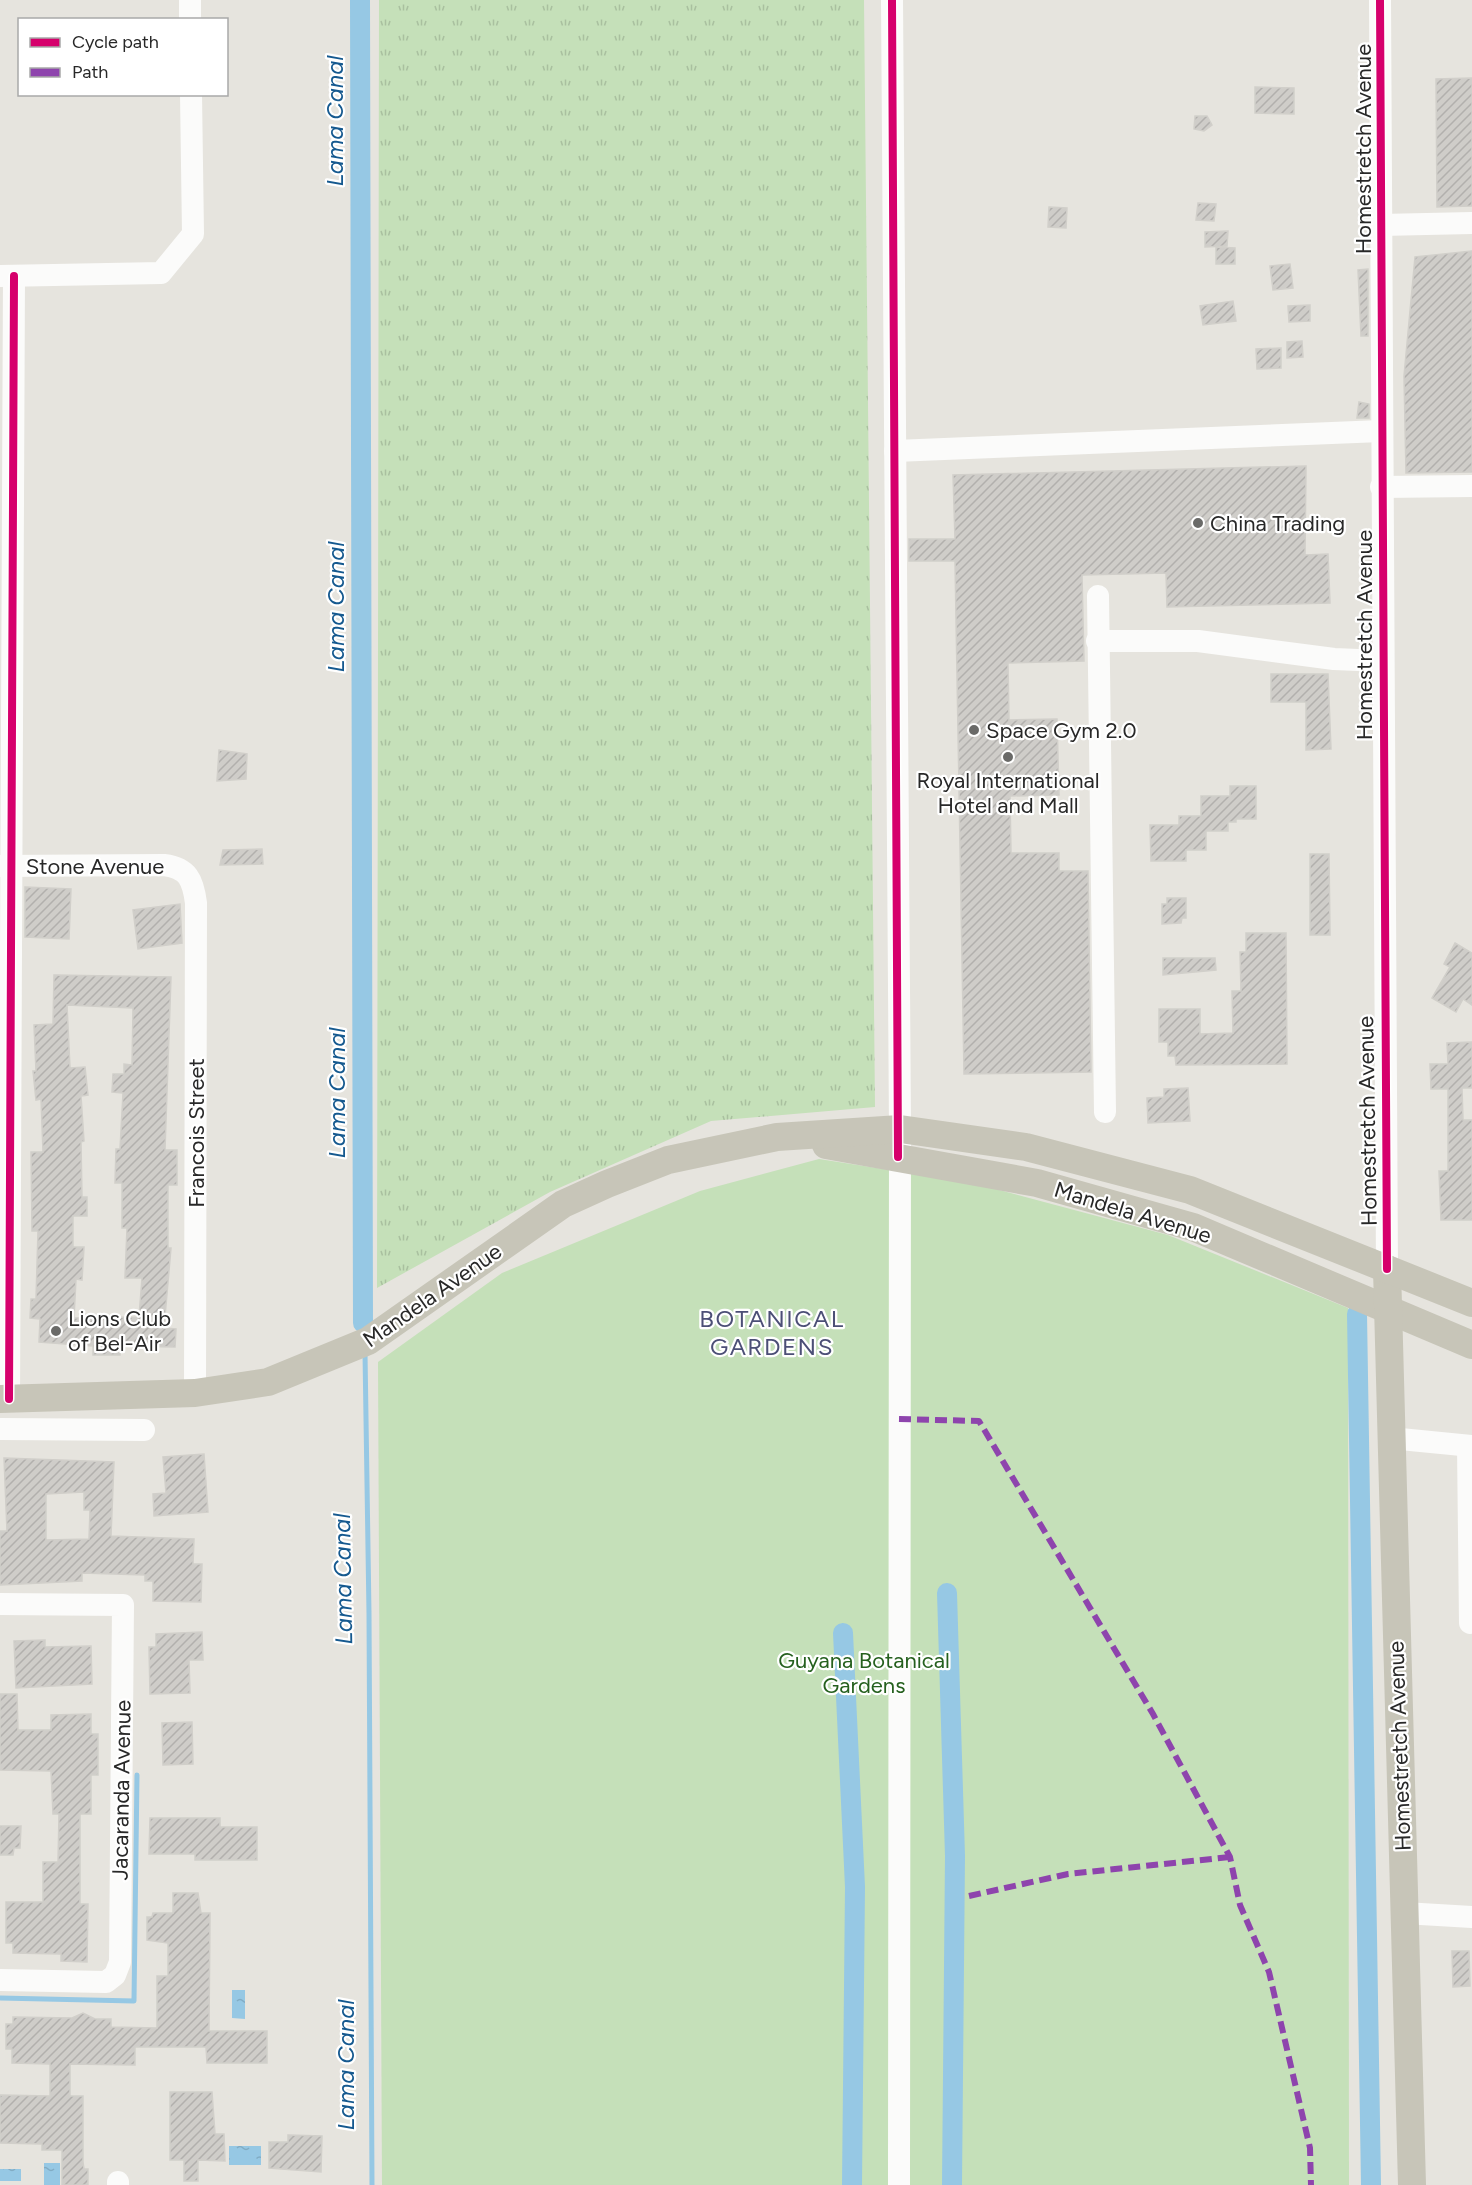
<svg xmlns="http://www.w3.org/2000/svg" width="1472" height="2185" viewBox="0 0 1472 2185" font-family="Figtree,sans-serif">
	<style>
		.grass { fill: url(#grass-tufts) }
		.garden { fill: #c5e0b9 }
		.water { fill: url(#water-ripples) }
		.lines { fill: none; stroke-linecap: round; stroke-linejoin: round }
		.stream { stroke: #96c8e4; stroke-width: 5 }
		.canal { stroke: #96c8e4; stroke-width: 20 }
		.building { fill: url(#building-hatch); stroke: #d1cfca; stroke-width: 1.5; fill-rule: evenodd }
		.minor { stroke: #fbfbfa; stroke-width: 22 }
		.major { stroke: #c7c5b8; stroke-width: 28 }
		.quiet { stroke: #8e44ad; stroke-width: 6; stroke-dasharray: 12 6; stroke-linecap: butt }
		.cycleway-casing { stroke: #fff; stroke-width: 11 }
		.cycleway { stroke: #d6006c; stroke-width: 8 }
		.poi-dot { fill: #6a6a68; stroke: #fff; stroke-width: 2 }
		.labels { text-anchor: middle; stroke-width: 4.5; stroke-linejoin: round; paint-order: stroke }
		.street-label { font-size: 22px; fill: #282828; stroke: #fff }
		.poi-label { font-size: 22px; fill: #282828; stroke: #fff; text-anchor: start }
		.park-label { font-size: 22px; fill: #25601e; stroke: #fff }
		.water-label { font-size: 24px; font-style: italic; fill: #15598f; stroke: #fff }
		.neighbourhood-label { font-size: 24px; letter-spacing: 1.5px; fill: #4c4f76; stroke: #fff }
	</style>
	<defs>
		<pattern id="grass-tufts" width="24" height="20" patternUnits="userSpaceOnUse" patternTransform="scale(1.5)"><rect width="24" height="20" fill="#c5e0b9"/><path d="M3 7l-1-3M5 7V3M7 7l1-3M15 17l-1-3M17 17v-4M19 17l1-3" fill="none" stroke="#a9c09f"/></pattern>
		<pattern id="water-ripples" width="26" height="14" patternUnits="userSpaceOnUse" patternTransform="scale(1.5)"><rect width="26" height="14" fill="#96c8e4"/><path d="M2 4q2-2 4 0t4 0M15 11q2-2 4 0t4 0" fill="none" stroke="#81acc4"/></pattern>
		<pattern id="building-hatch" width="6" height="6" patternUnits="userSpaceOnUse" patternTransform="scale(1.5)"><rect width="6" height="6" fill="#cfcdc9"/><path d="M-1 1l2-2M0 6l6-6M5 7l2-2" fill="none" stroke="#b2b0ad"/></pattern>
	</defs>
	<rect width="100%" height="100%" fill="#e6e4de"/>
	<!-- grass -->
	<path class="grass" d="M 379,0 L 864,0 L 875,1107 L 711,1121 L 550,1192 L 377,1288 Z"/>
	<!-- garden -->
	<path class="garden" d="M 819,1159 L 973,1183 L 1168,1235 L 1348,1308 L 1349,2185 L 382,2185 L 378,1362 L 502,1273 L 700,1191 Z"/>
	<!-- water -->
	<g class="water">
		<path d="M 232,1990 L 245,1990 L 245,2019 L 232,2018 Z"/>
		<rect x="229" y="2146" width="32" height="19"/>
		<rect x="44" y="2163" width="16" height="22"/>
		<rect x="0" y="2169" width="21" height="12"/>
	</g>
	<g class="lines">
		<!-- stream -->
		<g class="stream">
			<path d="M 365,1353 L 369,1613 L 372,2185"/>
			<path d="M 0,1998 L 134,2001 L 137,1775"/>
		</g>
		<!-- canal -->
		<g class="canal">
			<path d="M 360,0 L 363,1323"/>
			<path d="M 1357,1314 L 1371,2185"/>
			<path d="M 947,1593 L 955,1856 L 952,2185"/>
			<path d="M 843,1633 L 855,1887 L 852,2185"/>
		</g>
	</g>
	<!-- building -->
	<g class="building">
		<path d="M 1472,78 L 1472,206 L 1437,207 L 1436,79 Z"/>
		<path d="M 1255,87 L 1294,88 L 1294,114 L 1255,113 Z"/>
		<path d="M 1195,116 L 1207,116 L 1212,125 L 1204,131 L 1194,129 Z"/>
		<path d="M 1198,203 L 1216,204 L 1214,221 L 1196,220 Z"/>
		<path d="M 1049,207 L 1067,208 L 1066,228 L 1048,227 Z"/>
		<path d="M 1228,231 L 1227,246 L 1205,247 L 1205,232 Z"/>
		<path d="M 1216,247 L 1235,248 L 1235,264 L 1216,264 Z"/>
		<path d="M 1472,251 L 1472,472 L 1406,473 L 1404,376 L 1415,257 Z"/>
		<path d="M 1290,264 L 1293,288 L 1273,290 L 1270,266 Z"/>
		<path d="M 1368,269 L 1368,336 L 1361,336 L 1358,270 Z"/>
		<path d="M 1233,301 L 1236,321 L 1203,325 L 1200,306 Z"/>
		<path d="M 1310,305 L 1310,321 L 1289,322 L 1288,306 Z"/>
		<path d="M 1302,341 L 1303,357 L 1287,358 L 1287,342 Z"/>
		<path d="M 1281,348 L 1281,368 L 1257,369 L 1256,349 Z"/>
		<path d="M 1359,402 L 1369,404 L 1369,418 L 1357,418 Z"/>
		<path d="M 1306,466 L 1305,555 L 1328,554 L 1330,603 L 1167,607 L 1166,573 L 1082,575 L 1084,661 L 1008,663 L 1009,720 L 1057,719 L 1059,795 L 1010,796 L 1011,853 L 1059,853 L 1059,871 L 1088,871 L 1091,1072 L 964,1074 L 955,561 L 909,561 L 909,539 L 955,539 L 953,475 Z"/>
		<path d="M 1271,674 L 1328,674 L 1331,749 L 1306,750 L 1306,702 L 1271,702 Z"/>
		<path d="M 219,750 L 247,754 L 246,779 L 217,781 Z"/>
		<path d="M 1230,786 L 1256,786 L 1256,819 L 1236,819 L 1236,822 L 1228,822 L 1228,831 L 1206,831 L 1206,850 L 1186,850 L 1186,861 L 1151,861 L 1150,825 L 1179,825 L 1179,816 L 1201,816 L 1201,796 L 1230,796 Z"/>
		<path d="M 262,849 L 263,864 L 220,865 L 223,850 Z"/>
		<path d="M 1310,854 L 1329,854 L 1330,935 L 1310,935 Z"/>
		<path d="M 25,887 L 71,889 L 69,939 L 25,937 Z"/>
		<path d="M 1167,898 L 1186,898 L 1186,918 L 1182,918 L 1181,923 L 1162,924 L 1162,904 L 1167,904 Z"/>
		<path d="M 180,904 L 182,943 L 138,949 L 133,910 Z"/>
		<path d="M 1246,933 L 1286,933 L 1287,1064 L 1176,1065 L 1175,1056 L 1168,1056 L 1168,1042 L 1159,1042 L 1159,1009 L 1200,1009 L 1200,1034 L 1233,1033 L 1232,991 L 1241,991 L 1240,952 L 1246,952 Z"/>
		<path d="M 1455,943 L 1472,953 L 1472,1005 L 1463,999 L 1456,1012 L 1432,998 L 1450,967 L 1444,964 Z"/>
		<path d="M 1163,958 L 1215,958 L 1216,970 L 1163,975 Z"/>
		<path d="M 54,975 L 171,977 L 165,1150 L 177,1150 L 177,1185 L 168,1185 L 168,1248 L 171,1248 L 164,1328 L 176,1329 L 175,1347 L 120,1346 L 120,1355 L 93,1355 L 93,1346 L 39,1342 L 40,1319 L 30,1318 L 31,1299 L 36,1299 L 38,1231 L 32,1231 L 31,1152 L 43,1152 L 41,1099 L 36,1100 L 33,1071 L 36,1071 L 34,1025 L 53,1024 ZM 67,1005 L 133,1008 L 132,1065 L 124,1064 L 124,1074 L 113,1074 L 112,1092 L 123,1093 L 120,1149 L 116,1149 L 115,1183 L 122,1183 L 122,1228 L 127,1228 L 125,1278 L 142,1278 L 139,1317 L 74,1318 L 76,1279 L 82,1280 L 84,1247 L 73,1247 L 73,1216 L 87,1216 L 87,1197 L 82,1197 L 81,1142 L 84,1141 L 81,1096 L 88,1095 L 85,1067 L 70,1068 Z"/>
		<path d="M 1472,1042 L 1472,1088 L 1462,1088 L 1463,1120 L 1472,1120 L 1472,1220 L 1441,1220 L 1439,1171 L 1448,1171 L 1448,1089 L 1431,1089 L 1430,1064 L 1448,1064 L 1447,1043 Z"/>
		<path d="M 1188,1088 L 1190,1121 L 1148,1123 L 1147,1098 L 1164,1097 L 1164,1089 Z"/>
		<path d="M 204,1454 L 208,1512 L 154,1516 L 153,1494 L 166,1493 L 163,1457 Z"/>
		<path d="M 4,1458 L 114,1462 L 111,1536 L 194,1539 L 193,1564 L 202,1564 L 201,1602 L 153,1601 L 153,1581 L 145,1581 L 145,1575 L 82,1573 L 82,1581 L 0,1585 L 0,1531 L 7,1531 ZM 84,1492 L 84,1510 L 90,1510 L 89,1539 L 46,1540 L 46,1494 Z"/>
		<path d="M 202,1632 L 203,1660 L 189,1660 L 190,1693 L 150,1694 L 149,1647 L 156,1647 L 156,1634 Z"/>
		<path d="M 45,1640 L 45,1647 L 91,1646 L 92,1684 L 16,1688 L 14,1641 Z"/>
		<path d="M 0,1694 L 17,1694 L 18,1730 L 51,1730 L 51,1715 L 91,1714 L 91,1734 L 98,1734 L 98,1775 L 91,1775 L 91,1814 L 80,1814 L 80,1904 L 88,1904 L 87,1962 L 61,1961 L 61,1954 L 13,1953 L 13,1943 L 6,1943 L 6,1902 L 43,1902 L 43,1862 L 58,1862 L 59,1814 L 53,1814 L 51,1771 L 0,1770 Z"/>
		<path d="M 192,1722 L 193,1764 L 163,1765 L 162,1723 Z"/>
		<path d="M 150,1818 L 220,1818 L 220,1827 L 257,1827 L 257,1860 L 195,1860 L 195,1854 L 149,1854 Z"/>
		<path d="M 0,1826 L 21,1826 L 20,1848 L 14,1848 L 13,1855 L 0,1855 Z"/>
		<path d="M 173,1893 L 198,1893 L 201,1913 L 210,1913 L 209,2031 L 267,2031 L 267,2063 L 207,2063 L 206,2047 L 135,2047 L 135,2065 L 70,2064 L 70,2096 L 83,2096 L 83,2162 L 84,2169 L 88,2169 L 88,2185 L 62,2185 L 62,2150 L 42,2150 L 42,2144 L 0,2143 L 0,2095 L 50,2096 L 50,2064 L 12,2063 L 12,2049 L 6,2049 L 6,2024 L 13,2024 L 13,2017 L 72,2018 L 83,2013 L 95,2019 L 111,2019 L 111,2027 L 157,2028 L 157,1976 L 168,1976 L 168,1943 L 147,1940 L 147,1917 L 152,1917 L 153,1913 L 173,1913 Z"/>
		<path d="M 1452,1951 L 1469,1951 L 1470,1986 L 1453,1987 Z"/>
		<path d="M 170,2092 L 212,2092 L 215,2134 L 224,2134 L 225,2161 L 198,2160 L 198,2181 L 184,2181 L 184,2160 L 170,2160 Z"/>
		<path d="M 288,2135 L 322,2136 L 321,2172 L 269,2168 L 269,2142 L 288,2142 Z"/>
	</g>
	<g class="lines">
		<!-- minor -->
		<g class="minor">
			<path d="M 190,0 L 190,20"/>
			<path d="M 892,0 L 900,1129 L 899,2185"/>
			<path d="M 1380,0 L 1387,1269"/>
			<path d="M 1381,225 L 1472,223"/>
			<path d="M 0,276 L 161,273 L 193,234 L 191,94"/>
			<path d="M 895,451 L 1381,431"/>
			<path d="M 1381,487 L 1472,486"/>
			<path d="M 1098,596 L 1105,1112"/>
			<path d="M 1097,641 L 1198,641 L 1334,659 L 1382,661"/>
			<path d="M 0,866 L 164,865 C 188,868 193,880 196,903 L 195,1393"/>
			<path d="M 9,1399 L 14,276"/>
			<path d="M 0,1429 L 144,1430"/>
			<path d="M 1390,1438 L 1472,1446"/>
			<path d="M 1468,1446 L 1470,1623"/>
			<path d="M 0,1604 L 123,1605 L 120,1962 L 115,1975 L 106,1982 L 0,1980"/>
			<path d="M 1404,1913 L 1472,1917"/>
			<path d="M 118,2182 L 118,2185"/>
		</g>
		<!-- major -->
		<g class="major">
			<path d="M 826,1145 L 1037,1183 L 1193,1227 L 1472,1345"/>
			<path d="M 1387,1269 L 1412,2185"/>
			<path d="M 0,1399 L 195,1393 L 268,1382 L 368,1341 L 563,1204 L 607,1184 L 668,1160 L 777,1137 L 900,1129 L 1026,1147 L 1190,1190 L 1472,1303"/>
		</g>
		<!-- quiet -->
		<g class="quiet">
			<path d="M 899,1419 L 979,1421 L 1153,1714 L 1230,1857 L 1240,1905 L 1269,1972 L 1310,2148 L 1311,2185"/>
			<path d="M 969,1896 L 1068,1874 L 1230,1857"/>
		</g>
		<defs>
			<g id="cycleway">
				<path d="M 892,0 L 898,1157"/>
				<path d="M 1380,0 L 1387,1269"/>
				<path d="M 9,1399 L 14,276"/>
			</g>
		</defs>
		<!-- cycleway casing -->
		<use href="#cycleway" class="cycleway-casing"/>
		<!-- cycleway -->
		<use href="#cycleway" class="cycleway"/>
	</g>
	<!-- markers -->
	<g class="poi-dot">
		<circle cx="1198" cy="523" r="6"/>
		<circle cx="974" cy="730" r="6"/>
		<circle cx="1008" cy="757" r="6"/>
		<circle cx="56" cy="1331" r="6"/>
	</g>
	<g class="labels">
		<!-- street labels -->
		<g class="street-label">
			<text transform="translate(1363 149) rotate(-90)" y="8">Homestretch Avenue</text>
			<text transform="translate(1364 635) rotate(-90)" y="8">Homestretch Avenue</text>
			<text x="95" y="874">Stone Avenue</text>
			<text transform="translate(1367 1121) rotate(-91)" y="8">Homestretch Avenue</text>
			<text transform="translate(196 1133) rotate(-90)" y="8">Francois Street</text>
			<text transform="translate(1133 1212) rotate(17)" y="8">Mandela Avenue</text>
			<text transform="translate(432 1295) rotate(-35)" y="8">Mandela Avenue</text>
			<text transform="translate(1399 1746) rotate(-92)" y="8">Homestretch Avenue</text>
			<text transform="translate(121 1790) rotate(-89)" y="8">Jacaranda Avenue</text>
		</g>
		<!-- poi labels -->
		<g class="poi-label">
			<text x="1210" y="531">China Trading</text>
			<text x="986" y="738">Space Gym 2.0</text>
			<text x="1008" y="788" text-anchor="middle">Royal International<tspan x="1008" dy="25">Hotel and Mall</tspan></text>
			<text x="68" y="1326">Lions Club<tspan x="68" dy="25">of Bel-Air</tspan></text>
		</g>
		<!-- park labels -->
		<g class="park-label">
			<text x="864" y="1668">Guyana Botanical<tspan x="864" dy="25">Gardens</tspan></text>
		</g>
		<!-- water labels -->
		<g class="water-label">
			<text transform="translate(335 121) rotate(-90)" y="8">Lama Canal</text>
			<text transform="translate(336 607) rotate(-90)" y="8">Lama Canal</text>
			<text transform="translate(337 1093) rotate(-90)" y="8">Lama Canal</text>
			<text transform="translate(343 1579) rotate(-91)" y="8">Lama Canal</text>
			<text transform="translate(346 2065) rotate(-90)" y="8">Lama Canal</text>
		</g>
		<!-- neighbourhood labels -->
		<g class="neighbourhood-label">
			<text x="772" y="1327">BOTANICAL<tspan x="772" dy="28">GARDENS</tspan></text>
		</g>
	</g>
	<!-- legend -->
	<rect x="18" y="18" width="210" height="78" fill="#ffffff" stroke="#a9a9a9" stroke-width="1.5"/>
	<rect x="30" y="38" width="30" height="9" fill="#d6006c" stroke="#a9a9a9" stroke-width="1.5"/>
	<text x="72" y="48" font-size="18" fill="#282828">Cycle path</text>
	<rect x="30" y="68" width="30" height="9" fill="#8e44ad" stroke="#a9a9a9" stroke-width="1.5"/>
	<text x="72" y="78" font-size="18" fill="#282828">Path</text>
</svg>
